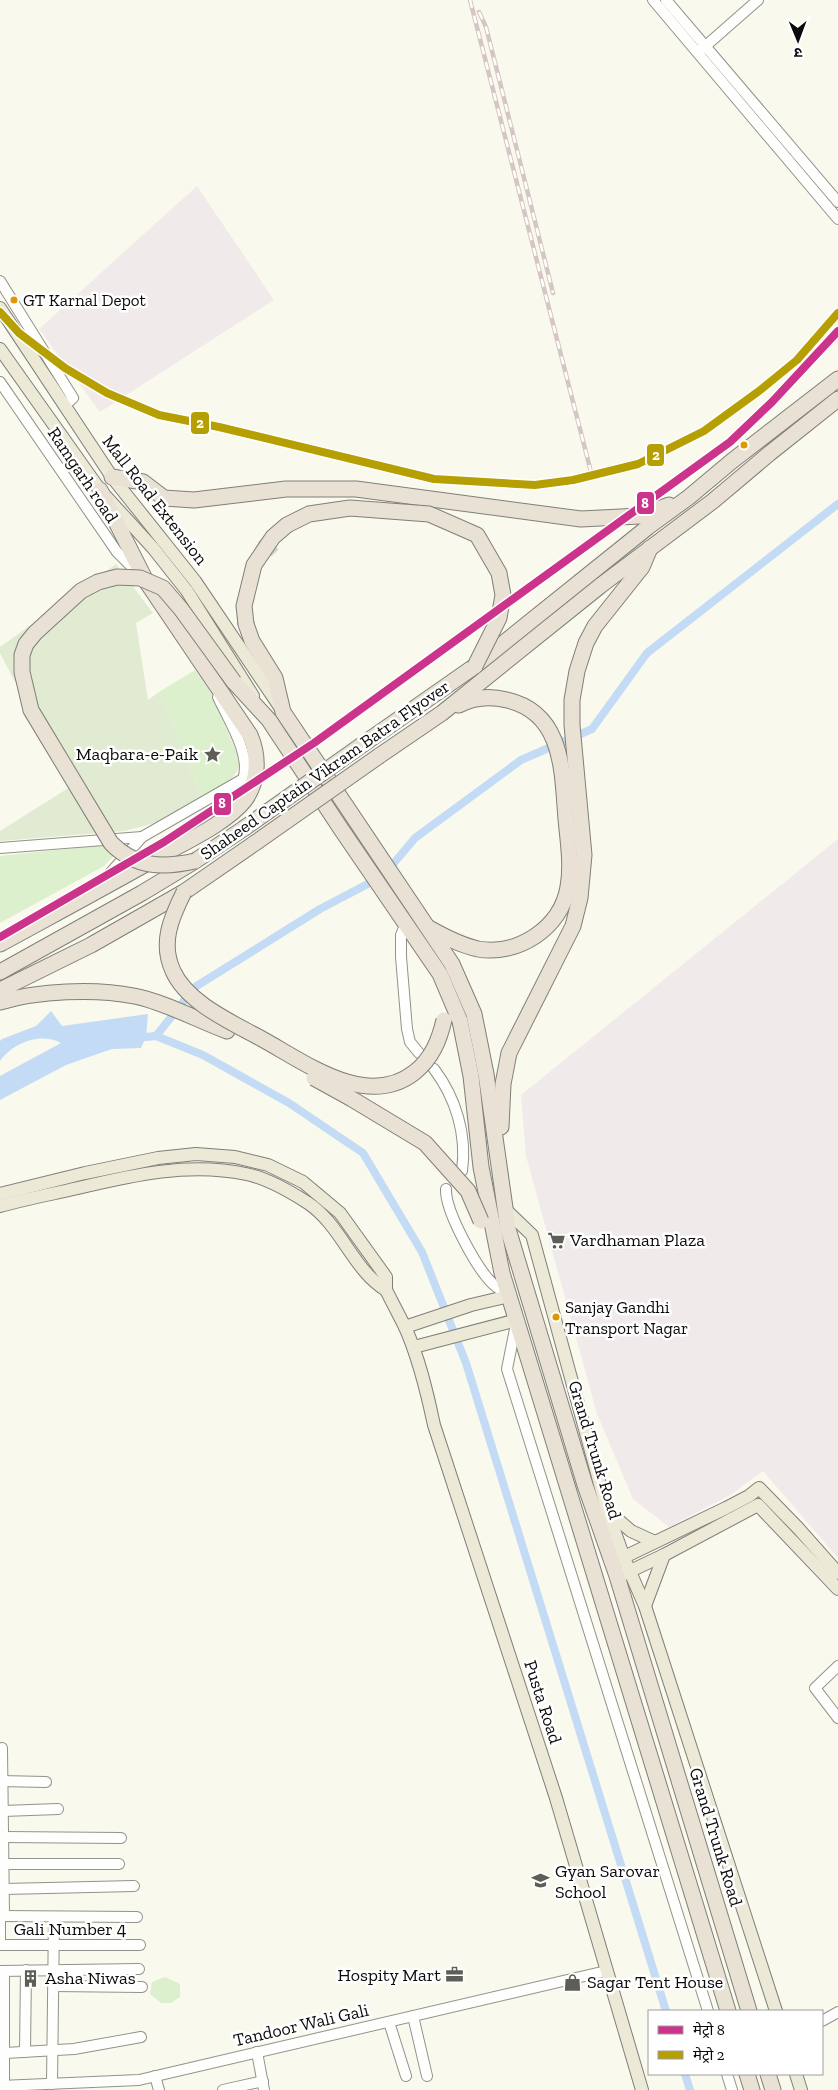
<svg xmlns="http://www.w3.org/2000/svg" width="838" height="2090" viewBox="0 0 838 2090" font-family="'Zilla Slab','Noto Sans Devanagari',serif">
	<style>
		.industrial { fill: #f1eaeb }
		.green { fill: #ddf0cd }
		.cemetery { fill: #e1ebd1 }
		.water { fill: #c3dbf4 }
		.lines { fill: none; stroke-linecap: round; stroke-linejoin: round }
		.canal { stroke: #c3dbf4; stroke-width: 8 }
		.minor-tunnel { stroke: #d6d5cb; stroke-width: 10; stroke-dasharray: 10 5; stroke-linecap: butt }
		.minor-casing { stroke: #92928c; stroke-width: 12 }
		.major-casing { stroke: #7f7f7a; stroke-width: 14 }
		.highway-casing { stroke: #7f7f7a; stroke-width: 17 }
		.minor { stroke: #fefefc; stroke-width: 10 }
		.major { stroke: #ecead6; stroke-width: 12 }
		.highway { stroke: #e9e1d3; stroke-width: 15 }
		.rail-casing { stroke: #d6c6c2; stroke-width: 4.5 }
		.rail { stroke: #fff; stroke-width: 2.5; stroke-dasharray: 8; stroke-linecap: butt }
		.highway-bridge-casing { stroke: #7f7f7a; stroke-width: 17; stroke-linecap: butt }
		.highway-bridge { stroke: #e9e1d3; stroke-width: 15 }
		.metro-1-casing { stroke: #fff; stroke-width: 11 }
		.metro-2-casing { stroke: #fff; stroke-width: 11 }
		.metro-1 { stroke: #cc338b; stroke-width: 8 }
		.metro-2 { stroke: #b69f03; stroke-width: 8 }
		.bus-dot { fill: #df9601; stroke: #fff; stroke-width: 2 }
		.labels { text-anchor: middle; stroke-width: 5; stroke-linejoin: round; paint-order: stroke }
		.bus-label { font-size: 17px; fill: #0a0a0a; stroke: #fff; text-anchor: start }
		.street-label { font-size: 18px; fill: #0a0a0a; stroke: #fff }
		.poi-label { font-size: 18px; fill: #0a0a0a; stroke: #fff; text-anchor: start }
		.line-badge { stroke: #fff; stroke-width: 2 }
		.badge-label { font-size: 14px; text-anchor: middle; font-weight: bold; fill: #fff }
	</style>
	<rect width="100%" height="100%" fill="#faf9ed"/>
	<!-- industrial -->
	<g class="industrial">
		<path d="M 197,186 L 274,300 L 100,412 L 39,329 Z"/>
		<path d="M 838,839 L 838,1558 L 763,1471 L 732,1494 L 669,1527 L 633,1499 L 597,1414 L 526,1156 L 521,1095 Z"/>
	</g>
	<!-- green -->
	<g class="green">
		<path d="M 195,670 L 211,693 L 240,761 C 237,782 219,787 202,797 L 159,692 Z"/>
		<path d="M 103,845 L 114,856 L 104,866 L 0,923 L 0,856 Z"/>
		<path d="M 165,1977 L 180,1984 L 180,1997 L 171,2003 L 161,2003 L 150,1994 L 152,1982 Z"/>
	</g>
	<!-- cemetery -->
	<path class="cemetery" d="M 116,564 L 153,613 L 136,623 L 148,700 L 159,692 L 202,797 L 155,823 L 124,831 L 0,841 L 0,831 L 70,787 L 0,653 L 0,647 Z"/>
	<!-- water -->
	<path class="water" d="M 51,1011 L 62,1026 L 148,1014 L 146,1037 L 141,1048 L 112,1049 L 66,1065 L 0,1100 L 0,1076 L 61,1043 C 40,1032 13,1043 0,1061 L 0,1041 L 2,1039 L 36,1026 Z"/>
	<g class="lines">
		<!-- canal -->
		<g class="canal">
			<path d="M 156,1036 L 203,1055 L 289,1103 L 363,1153 L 422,1252 L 466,1363 L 666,2011"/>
			<path d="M 136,1038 L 156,1036 L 195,987 L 320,909 L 383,876 L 415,838 L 521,760 L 592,729 L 647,653 L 838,504"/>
			<path d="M 685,2074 L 690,2090"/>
		</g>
		<!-- minor-tunnel -->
		<path class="minor-tunnel" d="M 261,539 L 275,553"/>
		<defs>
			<g id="minor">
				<path d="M 653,0 L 838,219"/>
				<path d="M 666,0 L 838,202"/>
				<path d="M 701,50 L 758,0"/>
				<path d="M 0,281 L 73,398 L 64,406"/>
				<path d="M 0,382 L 117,552 L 138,573"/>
				<path d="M 0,848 L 142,837"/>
				<path d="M 97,888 L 142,837 L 243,779 C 252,756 228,719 218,697"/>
				<path d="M 406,923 L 401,935 L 401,957 L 407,1029 L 410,1042 L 419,1053"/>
				<path d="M 434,1069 C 456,1098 467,1135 462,1171"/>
				<path d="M 446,1189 C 445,1211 477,1269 493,1284 C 498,1289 504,1292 509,1296"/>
				<path d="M 516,1324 L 507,1369 L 708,2011"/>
				<path d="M 838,1666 L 815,1688 L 838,1718"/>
				<path d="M 2,1748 L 4,1916"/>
				<path d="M 0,1781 L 46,1782"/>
				<path d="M 3,1811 L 58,1809"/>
				<path d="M 4,1837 L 121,1838"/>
				<path d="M 0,1864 L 119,1864"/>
				<path d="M 4,1889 L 134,1886"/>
				<path d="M 0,1916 L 137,1917"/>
				<path d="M 0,1916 L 0,1945"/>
				<path d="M 0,1945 L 140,1945"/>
				<path d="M 0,1971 L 139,1969"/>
				<path d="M 4,1971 L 4,2090"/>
				<path d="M 54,1986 L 142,1987"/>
				<path d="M 413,2016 L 427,2076"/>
				<path d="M 822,2021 L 838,2012"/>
				<path d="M 389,2022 L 406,2076"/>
				<path d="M 25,2052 L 26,1970"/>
				<path d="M 257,2052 L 264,2090"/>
				<path d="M 5,2053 L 74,2049 L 141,2037"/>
				<path d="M 727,2074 L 732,2090"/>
				<path d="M 155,2076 L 159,2090"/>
				<path d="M 52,2084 L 54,1917"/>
				<path d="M 0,2086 L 139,2080 L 606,1971"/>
				<path d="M 223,2090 L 263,2081"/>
			</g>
			<g id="major">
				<path d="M 0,308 L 112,477 L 195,581 L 280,707"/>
				<path d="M 0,349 L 100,490 L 153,548 L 187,591 L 253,696"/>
				<path d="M 0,1194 L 85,1173 L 158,1158 L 196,1154 L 235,1157 L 268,1165 L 303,1182 L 340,1213 L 386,1277 L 386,1290 L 405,1327 L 471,1305 L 509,1296"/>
				<path d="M 0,1206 C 25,1199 52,1194 78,1188 C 133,1175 189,1162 246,1174 C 267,1178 291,1192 308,1203 C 341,1225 353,1270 386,1290"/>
				<path d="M 506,1210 L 532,1235 L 607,1510 L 624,1558 L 645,1606 L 776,2011"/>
				<path d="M 405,1327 C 419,1358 427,1392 434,1425 L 556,1798 L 642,2090"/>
				<path d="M 414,1347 L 517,1320"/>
				<path d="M 609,1512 L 631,1531 L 655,1542"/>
				<path d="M 618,1560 L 726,1508 L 749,1496 L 759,1488 L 798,1528 L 838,1573"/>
				<path d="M 624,1574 L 664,1555 L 758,1505 L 838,1589"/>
				<path d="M 645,1606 L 664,1555"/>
				<path d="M 796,2074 L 801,2090"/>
			</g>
			<g id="highway">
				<path d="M 112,477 L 143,482 L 164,498 L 194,500 L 286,489 L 356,489 L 581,519 L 640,516 L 669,505"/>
				<path d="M 246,624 L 252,641 L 275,678 L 283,712 L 452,964 L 474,1014 L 486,1074 L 508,1229 L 585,1485 L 617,1576 L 749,2011"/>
				<path d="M 234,682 L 269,720 L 341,829 L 440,974 L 460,1021 L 471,1076 L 481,1167 L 502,1273 L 728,2011"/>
				<path d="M 369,740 L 475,666 L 648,527 L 689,497 L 732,461 L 838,379"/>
				<path d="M 379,756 L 442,713 L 600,586 L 713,501 L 770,453 L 838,399"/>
				<path d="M 429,928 C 445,937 460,945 478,949 C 518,956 561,928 568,887 C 572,865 568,841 566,819 C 562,772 564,713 507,700 C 491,696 474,697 459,705"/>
				<path d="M 0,944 C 53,915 107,886 160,856 C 185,842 227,823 245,800 C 259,780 259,756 250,735 L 146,581 L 100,490"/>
				<path d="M 0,972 L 142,893 L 195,861 L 243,829"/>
				<path d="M 0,990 L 91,945 L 184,892 L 255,843"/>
				<path d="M 0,1002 C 38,991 94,988 134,996 C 162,1001 200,1021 227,1031"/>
				<path d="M 501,1127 L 503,1084 L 509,1053 L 573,926 L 580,898 L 584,855 L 572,725 L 572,700 L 577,671 L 586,643 L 595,626 L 642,567 L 650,548"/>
				<path d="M 747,2074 L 752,2090"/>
				<path d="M 768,2074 L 773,2090"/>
			</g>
		</defs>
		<!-- minor casing -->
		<use href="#minor" class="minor-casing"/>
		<!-- major casing -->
		<use href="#major" class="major-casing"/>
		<!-- highway casing -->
		<use href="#highway" class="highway-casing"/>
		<!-- minor -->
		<use href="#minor" class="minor"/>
		<!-- major -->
		<use href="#major" class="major"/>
		<!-- highway -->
		<use href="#highway" class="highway"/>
		<defs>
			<g id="rail">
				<path d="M 470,0 L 591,472"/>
				<path d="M 479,12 L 486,27 L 553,293"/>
			</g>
		</defs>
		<!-- rail casing -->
		<use href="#rail" class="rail-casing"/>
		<!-- rail -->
		<use href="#rail" class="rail"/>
		<defs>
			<g id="highway-bridge">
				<path d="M 246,624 L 244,606 L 254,565 L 273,537 L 287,525 L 309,514 L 350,508 L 429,514 L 477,535 L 499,573 L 503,595 L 499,618 L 475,666"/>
				<path d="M 243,829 L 369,740"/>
				<path d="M 255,843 L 379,756"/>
				<path d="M 195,861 C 164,868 135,868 111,843 L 31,710 L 22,672 L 22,655 L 26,644 L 35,633 L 81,591 L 98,582 L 117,577 L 140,578 L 163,588 L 181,609 L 234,682"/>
				<path d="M 184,892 C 171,918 160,943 173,971 C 187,1003 233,1023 262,1039 C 306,1063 367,1110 415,1072 C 432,1058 439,1041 444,1020"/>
				<path d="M 314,1078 L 352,1099 L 425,1143 L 468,1191 L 481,1221"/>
			</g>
		</defs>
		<!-- highway-bridge casing -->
		<use href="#highway-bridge" class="highway-bridge-casing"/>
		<!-- highway-bridge -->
		<use href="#highway-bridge" class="highway-bridge"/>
		<defs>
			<path id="metro-1" d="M 0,937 L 164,842 L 314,743 L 730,442 L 772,402 L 838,331"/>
			<path id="metro-2" d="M 0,312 L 19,333 L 65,368 L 107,393 L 159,415 L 219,427 L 434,479 L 535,485 L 573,480 L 638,464 L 704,431 L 759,391 L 797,360 L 838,313"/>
		</defs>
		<!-- metro-1 casing -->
		<use href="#metro-1" class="metro-1-casing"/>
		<!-- metro-2 casing -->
		<use href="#metro-2" class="metro-2-casing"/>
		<!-- metro-1 -->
		<use href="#metro-1" class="metro-1"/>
		<!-- metro-2 -->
		<use href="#metro-2" class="metro-2"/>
	</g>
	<!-- icons -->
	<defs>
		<symbol id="sight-bare" viewBox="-9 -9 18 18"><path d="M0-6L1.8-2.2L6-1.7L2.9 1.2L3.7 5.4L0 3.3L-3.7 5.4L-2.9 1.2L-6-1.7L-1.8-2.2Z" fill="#5e5e59" stroke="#fff" stroke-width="2.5" paint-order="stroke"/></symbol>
		<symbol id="supermarket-bare" viewBox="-9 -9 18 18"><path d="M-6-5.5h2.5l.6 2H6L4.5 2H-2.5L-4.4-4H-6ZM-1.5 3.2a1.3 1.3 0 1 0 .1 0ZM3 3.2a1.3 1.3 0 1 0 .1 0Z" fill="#5e5e59" stroke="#fff" stroke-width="2.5" paint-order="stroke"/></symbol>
		<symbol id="school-bare" viewBox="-9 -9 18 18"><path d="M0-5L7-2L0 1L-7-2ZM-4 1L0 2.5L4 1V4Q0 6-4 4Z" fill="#5e5e59" stroke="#fff" stroke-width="2.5" paint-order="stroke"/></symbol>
		<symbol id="office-bare" viewBox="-9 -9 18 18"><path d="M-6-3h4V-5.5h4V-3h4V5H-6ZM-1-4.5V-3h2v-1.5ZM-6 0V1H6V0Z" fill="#5e5e59" stroke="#fff" stroke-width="2.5" paint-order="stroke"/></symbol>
		<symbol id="building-bare" viewBox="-9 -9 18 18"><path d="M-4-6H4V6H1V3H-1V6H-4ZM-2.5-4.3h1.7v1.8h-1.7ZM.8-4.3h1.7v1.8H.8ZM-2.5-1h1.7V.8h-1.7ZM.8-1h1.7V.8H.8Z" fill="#5e5e59" stroke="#fff" stroke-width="2.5" paint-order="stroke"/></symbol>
		<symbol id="shop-bare" viewBox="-9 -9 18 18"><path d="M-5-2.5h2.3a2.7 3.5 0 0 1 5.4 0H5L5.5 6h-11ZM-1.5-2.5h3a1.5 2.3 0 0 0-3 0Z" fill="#5e5e59" stroke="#fff" stroke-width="2.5" paint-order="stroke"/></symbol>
	</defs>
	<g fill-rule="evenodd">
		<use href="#sight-bare" x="200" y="742" width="25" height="25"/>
		<use href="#supermarket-bare" x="544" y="1228" width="25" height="25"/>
		<use href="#school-bare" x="528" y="1868" width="25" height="25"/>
		<use href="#office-bare" x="442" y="1962" width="25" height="25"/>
		<use href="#building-bare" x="18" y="1966" width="25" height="25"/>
		<use href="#shop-bare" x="560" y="1970" width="25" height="25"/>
	</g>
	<!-- markers -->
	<g class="bus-dot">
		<circle cx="14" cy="300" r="4.5"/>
		<circle cx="744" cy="445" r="4.5"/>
		<circle cx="556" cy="1317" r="4.5"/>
	</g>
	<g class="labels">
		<!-- bus labels -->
		<g class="bus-label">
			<text x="23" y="306">GT Karnal Depot</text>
			<text x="565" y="1313">Sanjay Gandhi<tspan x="565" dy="21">Transport Nagar</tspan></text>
		</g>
		<!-- street labels -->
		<g class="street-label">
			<text transform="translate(83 475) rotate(56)" y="6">Ramgarh road</text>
			<text transform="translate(155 500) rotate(52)" y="6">Mall Road Extension</text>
			<text transform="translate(325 770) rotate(-35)" y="6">Shaheed Captain Vikram Batra Flyover</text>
			<text transform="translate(595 1450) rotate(73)" y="6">Grand Trunk Road</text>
			<text transform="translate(543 1702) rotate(72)" y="6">Pusta Road</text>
			<text transform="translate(716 1837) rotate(73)" y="6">Grand Trunk Road</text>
			<text x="70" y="1935">Gali Number 4</text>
			<text transform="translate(301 2025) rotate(-13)" y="6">Tandoor Wali Gali</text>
		</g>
		<!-- poi labels -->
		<g class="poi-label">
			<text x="198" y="760" text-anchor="end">Maqbara-e-Paik</text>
			<text x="570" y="1246">Vardhaman Plaza</text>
			<text x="555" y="1877">Gyan Sarovar<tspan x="555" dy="21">School</tspan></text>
			<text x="441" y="1981" text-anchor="end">Hospity Mart</text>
			<text x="45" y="1984">Asha Niwas</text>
			<text x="587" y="1988">Sagar Tent House</text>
		</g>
	</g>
	<g class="line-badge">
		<rect x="190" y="411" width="20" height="24" rx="5" fill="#b69f03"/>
		<rect x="646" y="443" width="19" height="24" rx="5" fill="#b69f03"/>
		<rect x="636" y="491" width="19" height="24" rx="5" fill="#cc338b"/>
		<rect x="213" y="792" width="19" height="24" rx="5" fill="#cc338b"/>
	</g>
	<g class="badge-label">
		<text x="200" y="428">2</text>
		<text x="656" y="460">2</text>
		<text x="645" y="508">8</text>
		<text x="222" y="808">8</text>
	</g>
	<!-- legend -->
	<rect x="648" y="2010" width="175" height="65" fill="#ffffff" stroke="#9d9d9d"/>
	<rect x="658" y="2026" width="25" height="8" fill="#cc338b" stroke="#9d9d9d"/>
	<text x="693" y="2035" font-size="15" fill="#0a0a0a">मेट्रो 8</text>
	<rect x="658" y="2051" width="25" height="8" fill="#b69f03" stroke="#9d9d9d"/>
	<text x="693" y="2060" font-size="15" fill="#0a0a0a">मेट्रो 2</text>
	<!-- north arrow -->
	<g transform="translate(798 40) rotate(179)" stroke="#ffffff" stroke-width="4" paint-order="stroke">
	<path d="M0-4L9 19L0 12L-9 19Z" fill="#0a0a0a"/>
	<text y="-8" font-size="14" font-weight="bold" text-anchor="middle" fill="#0a0a0a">उ</text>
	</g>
</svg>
